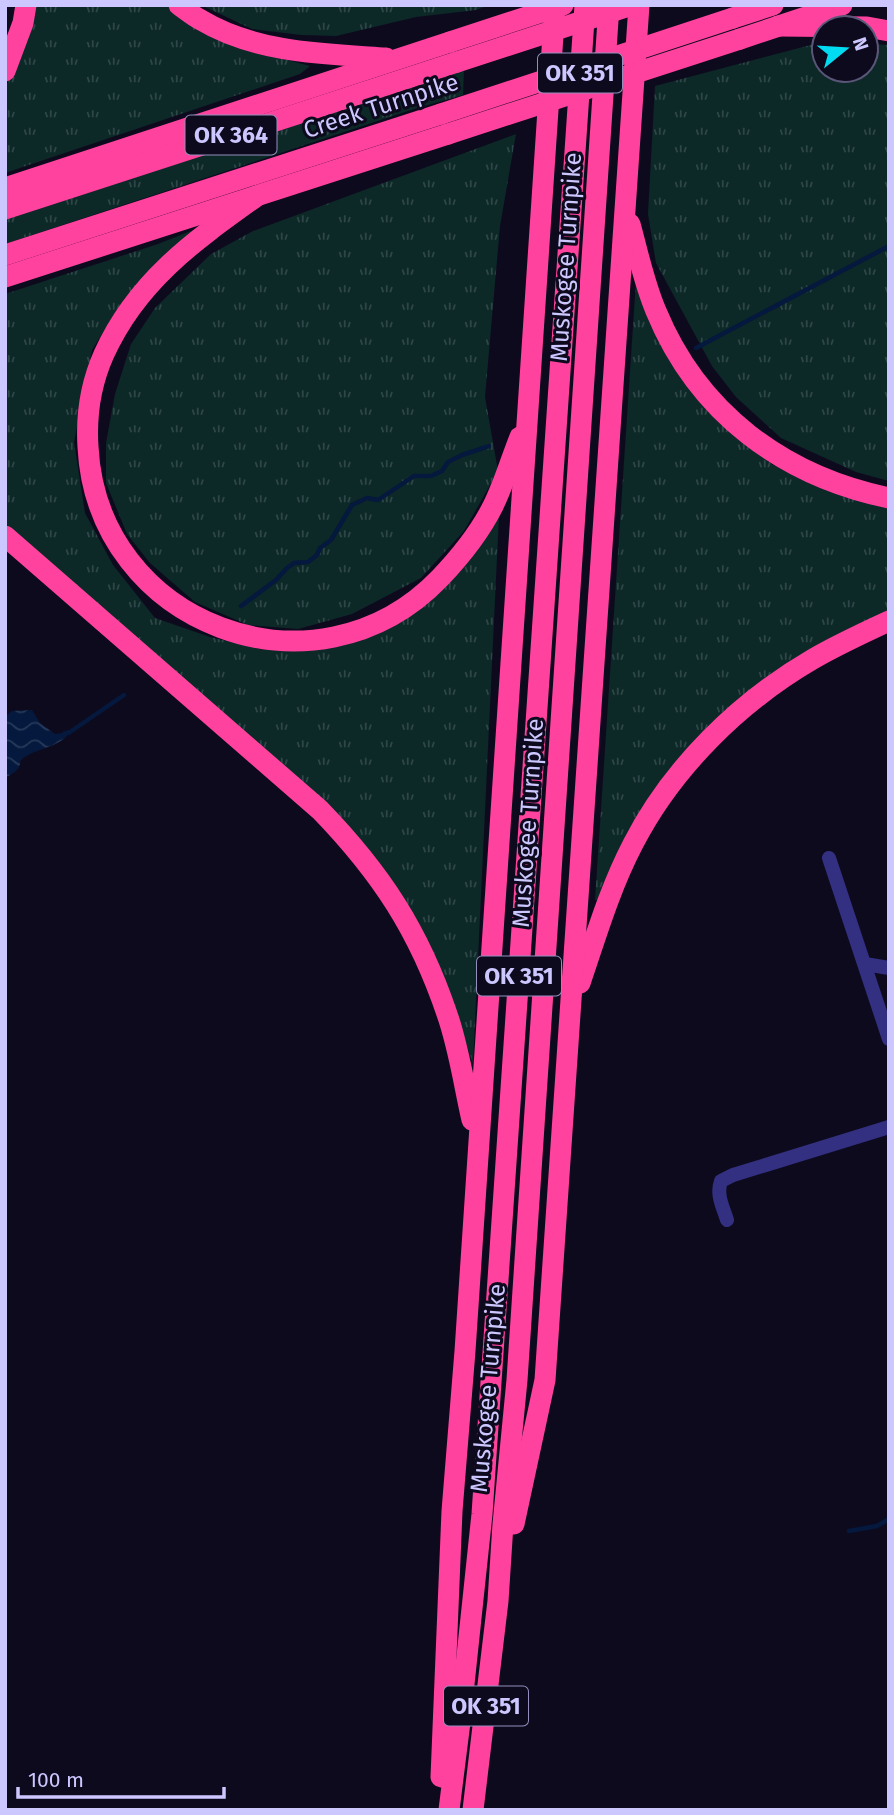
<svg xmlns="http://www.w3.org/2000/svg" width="894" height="1815" viewBox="0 0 894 1815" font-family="'Fira Sans',sans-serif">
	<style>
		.grass { fill: url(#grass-tufts) }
		.water { fill: url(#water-waves) }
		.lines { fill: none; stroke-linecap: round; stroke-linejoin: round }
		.stream { stroke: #04193d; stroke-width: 4.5 }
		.minor { stroke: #333082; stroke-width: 14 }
		.highway { stroke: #ff429d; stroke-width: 21 }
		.highway-bridge { stroke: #ff429d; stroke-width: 21 }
		.labels { text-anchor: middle; stroke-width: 6; stroke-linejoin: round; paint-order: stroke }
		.shield { fill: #0d0a1e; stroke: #938ebc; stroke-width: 2 }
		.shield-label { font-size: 23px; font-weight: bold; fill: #cdc7ff }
		.street-label { font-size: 24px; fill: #cdc7ff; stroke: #0d0a1e }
	</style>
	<defs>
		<pattern id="grass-tufts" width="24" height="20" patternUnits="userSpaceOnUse" patternTransform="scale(1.75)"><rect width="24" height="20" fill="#0c2827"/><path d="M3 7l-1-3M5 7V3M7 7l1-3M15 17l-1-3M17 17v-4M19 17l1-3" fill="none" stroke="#2e4647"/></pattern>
		<pattern id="water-waves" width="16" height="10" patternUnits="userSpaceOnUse" patternTransform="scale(1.75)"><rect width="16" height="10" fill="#04193d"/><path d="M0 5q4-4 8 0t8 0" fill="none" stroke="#27395a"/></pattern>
	</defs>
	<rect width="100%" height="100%" fill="#0d0a1e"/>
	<!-- grass -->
	<g class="grass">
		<path d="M 30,5 L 167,5 L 203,32 L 247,49 L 310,66 L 300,74 L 5,173 L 5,87 L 13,74 Z"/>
		<path d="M 201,5 L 490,5 L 476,10 L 416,17 L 336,36 L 301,35 L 252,29 Z"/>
		<path d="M 822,42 L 824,42 L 824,70 L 866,70 L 866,44 L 889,45 L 889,481 L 856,472 L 781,438 L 736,397 L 712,366 L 656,263 L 648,214 L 655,86 Z"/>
		<path d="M 464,70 L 463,95 L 414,109 L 5,244 L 5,220 Z"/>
		<path d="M 516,134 L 500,226 L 485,397 L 498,471 L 464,531 L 421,578 L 352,614 L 298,629 L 248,625 L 195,602 L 150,563 L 127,534 L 106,483 L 106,443 L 115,394 L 131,344 L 155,308 L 211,254 L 253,231 Z"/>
		<path d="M 191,231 L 192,235 L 124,299 L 92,350 L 74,442 L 85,513 L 113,565 L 155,618 L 210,637 L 264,650 L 306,648 L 367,635 L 422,605 L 442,586 L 499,515 L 473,1064 L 459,1021 L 402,898 L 5,527 L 5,294 L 158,244 Z"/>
		<path d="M 636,281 L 715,416 L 773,465 L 845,495 L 889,505 L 889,613 L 708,733 L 600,900 L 595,900 Z"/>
	</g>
	<!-- water -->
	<path class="water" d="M 32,710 L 40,723 L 55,734 L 70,732 C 59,748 40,747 25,757 C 18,762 22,760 19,767 C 16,772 10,775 5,778 L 5,717 L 12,711 Z"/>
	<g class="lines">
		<!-- stream -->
		<g class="stream">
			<path d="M 696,348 L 889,246"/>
			<path d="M 241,606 L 276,580 L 287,568 L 294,563 L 308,562 L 317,555 L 320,548 L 331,540 L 352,505 L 367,498 L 378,500 L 414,476 L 431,476 L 442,471 L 448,462 L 462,455 L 489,446"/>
			<path d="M 64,734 L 70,732 L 124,695"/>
			<path d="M 849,1531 L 877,1526 L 889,1519"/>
		</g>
		<!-- minor -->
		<g class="minor">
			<path d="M 829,858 L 889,1039"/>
			<path d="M 865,964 L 889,968"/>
			<path d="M 727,1220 C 723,1207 716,1195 721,1181 L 733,1175 L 769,1164 L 889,1127"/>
		</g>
		<!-- highway -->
		<g class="highway">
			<path d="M 179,5 C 186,10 193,16 201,20 C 256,53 325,54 386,58"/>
			<path d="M 733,18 L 773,5"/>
			<path d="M 778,26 L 867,27 L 889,31"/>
			<path d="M 740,39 L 842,5"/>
			<path d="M 5,71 L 23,23 L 26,5"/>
			<path d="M 5,188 L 450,42"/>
			<path d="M 257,196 C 194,241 137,281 104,354 C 91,383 86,416 88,447 C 97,625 316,707 440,578 C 460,557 480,532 493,506 C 504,484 511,459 520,437"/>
			<path d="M 5,209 L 457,62"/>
			<path d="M 630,224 C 638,253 644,283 656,311 C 698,413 783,476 889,498"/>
			<path d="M 5,255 L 441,114"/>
			<path d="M 5,277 L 448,134"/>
			<path d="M 5,536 L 320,810 C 381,873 419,931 447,1014 C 459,1048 464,1085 472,1120"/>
			<path d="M 580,983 C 596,936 610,888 633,844 C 672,768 739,702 813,659 C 837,645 863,633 889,621"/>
			<path d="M 514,1524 L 545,1380 L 639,5"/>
			<path d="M 441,1777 L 452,1511 L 465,1351 L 555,5"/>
			<path d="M 449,1810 L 460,1722 L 482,1514 L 585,5"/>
			<path d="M 473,1810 L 498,1601 L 503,1524 L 517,1380 L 609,5"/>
		</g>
		<!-- highway-bridge -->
		<g class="highway-bridge">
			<path d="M 450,42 L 563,5"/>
			<path d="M 457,62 L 632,5"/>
			<path d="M 441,114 L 733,18"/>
			<path d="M 448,134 L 740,39"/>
		</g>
	</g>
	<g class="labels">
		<!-- shield labels -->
		<g class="shield">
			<rect x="538" y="53.5" width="84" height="39" rx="5"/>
			<rect x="185.5" y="115.5" width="91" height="39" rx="5"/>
			<rect x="477" y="956.5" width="84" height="39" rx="5"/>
			<rect x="444" y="1686.5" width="84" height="39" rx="5"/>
		</g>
		<g class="shield-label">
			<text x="580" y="81">OK 351</text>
			<text x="231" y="143">OK 364</text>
			<text x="519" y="984">OK 351</text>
			<text x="486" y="1714">OK 351</text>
		</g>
		<!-- street labels -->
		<g class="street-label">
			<text transform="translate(381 106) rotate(-18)" y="8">Creek Turnpike</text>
			<text transform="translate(566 257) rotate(-86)" y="8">Muskogee Turnpike</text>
			<text transform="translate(528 823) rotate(-86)" y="8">Muskogee Turnpike</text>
			<text transform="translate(488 1388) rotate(-85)" y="8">Muskogee Turnpike</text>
		</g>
	</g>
	<!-- border -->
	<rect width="894" height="1815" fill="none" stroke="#cdc7ff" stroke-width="14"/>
	<!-- north arrow -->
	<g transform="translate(845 49) rotate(72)"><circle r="33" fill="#0d0a1e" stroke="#5a5678" stroke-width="2"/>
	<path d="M0-5L12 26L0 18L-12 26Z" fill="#00dbf2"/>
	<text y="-10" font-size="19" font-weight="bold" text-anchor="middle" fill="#cdc7ff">N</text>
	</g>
	<!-- scale -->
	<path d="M18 1787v10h206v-10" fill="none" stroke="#cdc7ff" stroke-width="3.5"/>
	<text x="28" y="1787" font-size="21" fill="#cdc7ff" stroke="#0d0a1e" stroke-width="5" paint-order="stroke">100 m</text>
</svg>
